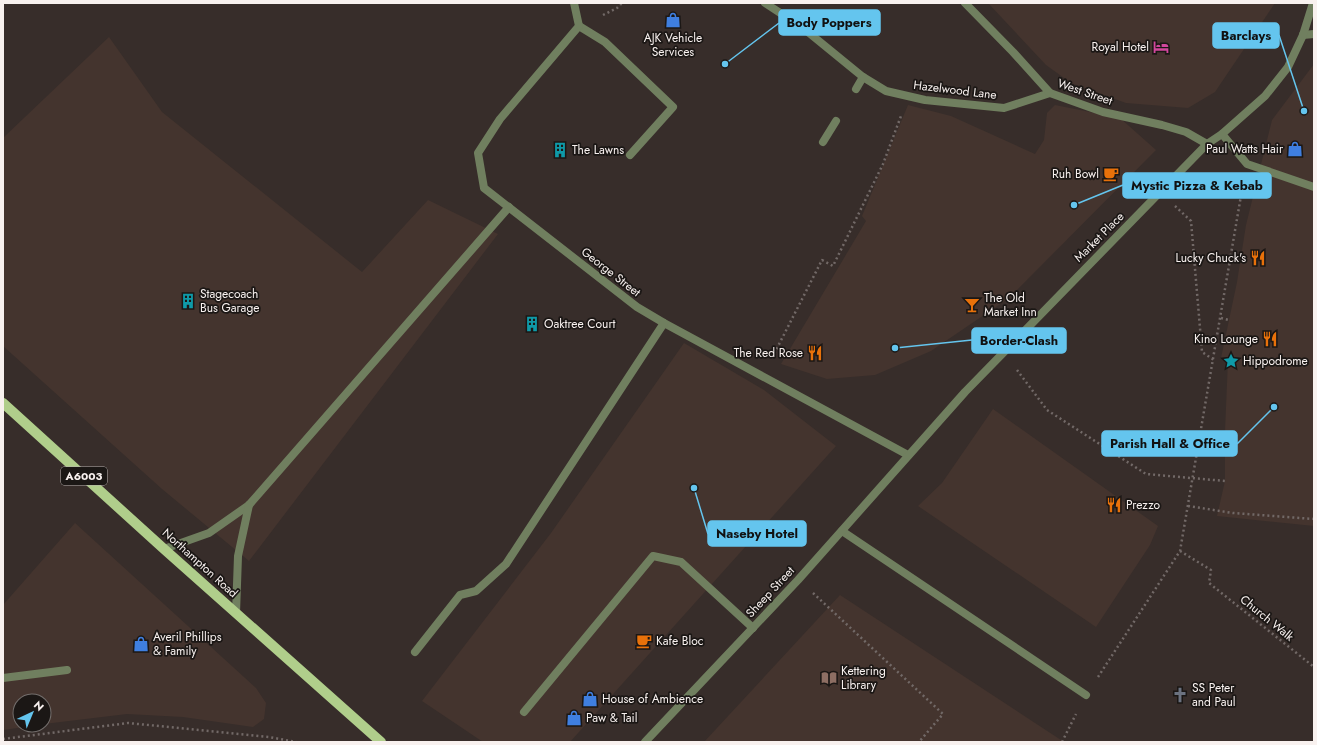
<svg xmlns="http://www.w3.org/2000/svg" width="1317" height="745" viewBox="0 0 1317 745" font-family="Jost,sans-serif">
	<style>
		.built { fill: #44342e }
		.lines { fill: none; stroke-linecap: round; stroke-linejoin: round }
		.path { stroke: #726967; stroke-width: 2.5; stroke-dasharray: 2 3; stroke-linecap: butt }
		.lane { stroke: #707f5f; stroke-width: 8 }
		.street { stroke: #707f5f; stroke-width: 8 }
		.primary { stroke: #b0ce8b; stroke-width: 10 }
		.labels { text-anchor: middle; stroke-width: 3.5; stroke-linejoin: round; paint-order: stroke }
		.shield { fill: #1b1715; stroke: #b6b0ae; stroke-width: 1 }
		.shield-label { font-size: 11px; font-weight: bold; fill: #f8f1ef }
		.poi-label { font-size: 12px; fill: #f8f1ef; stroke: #1b1715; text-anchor: start }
		.street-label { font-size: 12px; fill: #f8f1ef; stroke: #1b1715 }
		.leader { fill: none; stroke: #64c5ee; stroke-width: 1.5 }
		.callout-dot { fill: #64c5ee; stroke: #1b1715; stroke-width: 1.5 }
		.callout { fill: #64c5ee; stroke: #64c5ee; stroke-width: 1.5 }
		.callout-label { font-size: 13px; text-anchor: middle; font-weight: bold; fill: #111 }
	</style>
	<rect width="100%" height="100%" fill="#372d2a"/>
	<!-- built -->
	<g class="built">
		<path d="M 988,3 L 1275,3 L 1215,92 L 1188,108 L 1126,103 L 1071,83 L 1046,65 Z"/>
		<path d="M 109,37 L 162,112 L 362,272 L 428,200 L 498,234 L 249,561 L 162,489 L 3,346 L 3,138 Z"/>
		<path d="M 1314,64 L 1314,526 L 1217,516 L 1225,481 L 1225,431 L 1228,360 L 1221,358 L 1237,282 L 1246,225 L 1272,120 Z"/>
		<path d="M 908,105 L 951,116 L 1035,154 L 1044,140 L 1047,113 L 1055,105 L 1120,118 L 1156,150 L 1009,298 L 931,351 L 875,375 L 827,379 L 781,364 L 866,221 L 862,216 Z"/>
		<path d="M 684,343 L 764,390 L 836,446 L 570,742 L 483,742 L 422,701 L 551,533 Z"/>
		<path d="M 993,409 L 1158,526 L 1150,545 L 1096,627 L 918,506 L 942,483 Z"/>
		<path d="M 75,523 L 256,688 L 266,703 L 264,719 L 253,727 L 183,717 L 127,714 L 44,724 L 44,701 L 20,701 L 20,725 L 39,725 L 3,730 L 3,605 Z"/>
		<path d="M 840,595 L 1064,742 L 704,742 Z"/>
	</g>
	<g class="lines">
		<!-- path -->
		<g class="path">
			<path d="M 603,15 L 617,8 L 622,3"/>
			<path d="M 1175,206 L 1191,221 L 1202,352 L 1214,360"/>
			<path d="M 1221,318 L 1229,320"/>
			<path d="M 772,358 L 822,260 L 833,266 L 883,164 L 901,116"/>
			<path d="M 1017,370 L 1047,410 L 1146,474 L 1225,481"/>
			<path d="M 1188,506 L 1233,513 L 1314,519"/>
			<path d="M 1180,551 L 1211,570 L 1209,583 L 1314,667"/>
			<path d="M 813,593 L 943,714 L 919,742"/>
			<path d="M 1098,677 L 1180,551 L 1243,184"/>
			<path d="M 3,739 L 128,723 L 269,737 L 296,742"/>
			<path d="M 1062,742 L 1076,714"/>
		</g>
		<!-- lane -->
		<g class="lane">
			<path d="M 579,26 L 605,42 L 673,107 L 630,155"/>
			<path d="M 856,89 L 863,77"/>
			<path d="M 1222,134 L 1247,164 L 1314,187"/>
			<path d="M 823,142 L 836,121"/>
			<path d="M 842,531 L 1086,695"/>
			<path d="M 164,549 L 209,533 L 249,505 L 509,207"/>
			<path d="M 236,613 L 238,556 L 249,505"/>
			<path d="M 3,678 L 67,670"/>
			<path d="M 524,712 L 653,556 L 681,562 L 753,628"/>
		</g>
		<!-- street -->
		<g class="street">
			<path d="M 574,3 L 579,26 L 500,119 L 478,153 L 484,188 L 637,307 L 664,323 L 908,455"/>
			<path d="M 765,3 L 803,28 L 863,77 L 886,91 L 925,100 L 1004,108 L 1050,93"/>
			<path d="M 965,3 L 1013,52 L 1050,93 L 1103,112 L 1162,125 L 1186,132 L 1207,144"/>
			<path d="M 1303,35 L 1314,34"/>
			<path d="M 415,652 L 460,595 L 476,591 L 506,564 L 664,323"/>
			<path d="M 645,742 L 798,580 L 965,392 L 1207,144 L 1222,134 L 1265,96 L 1288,67 L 1303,35 L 1313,3"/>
		</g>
		<!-- primary -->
		<path class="primary" d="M 3,403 L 164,549 L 381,742"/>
	</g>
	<!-- icons -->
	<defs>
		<symbol id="shop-bare" viewBox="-9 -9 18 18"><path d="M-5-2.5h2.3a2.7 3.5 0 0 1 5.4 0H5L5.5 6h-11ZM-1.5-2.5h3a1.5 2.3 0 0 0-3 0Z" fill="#3f7fe0" stroke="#1b1715" stroke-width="2.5" paint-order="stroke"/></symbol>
		<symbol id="hotel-bare" viewBox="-9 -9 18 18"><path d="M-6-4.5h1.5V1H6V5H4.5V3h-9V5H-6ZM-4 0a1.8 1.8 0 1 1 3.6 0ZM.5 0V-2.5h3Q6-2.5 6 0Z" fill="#d1479c" stroke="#1b1715" stroke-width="2.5" paint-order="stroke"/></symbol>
		<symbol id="building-bare" viewBox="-9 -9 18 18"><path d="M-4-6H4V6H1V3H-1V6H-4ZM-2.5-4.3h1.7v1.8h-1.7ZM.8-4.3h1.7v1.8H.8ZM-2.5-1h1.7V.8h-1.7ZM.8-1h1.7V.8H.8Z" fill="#0f9aa8" stroke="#1b1715" stroke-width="2.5" paint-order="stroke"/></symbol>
		<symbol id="cafe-bare" viewBox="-9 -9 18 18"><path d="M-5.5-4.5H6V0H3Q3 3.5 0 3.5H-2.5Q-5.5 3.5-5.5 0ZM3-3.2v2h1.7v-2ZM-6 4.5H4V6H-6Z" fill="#e8710a" stroke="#1b1715" stroke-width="2.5" paint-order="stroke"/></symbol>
		<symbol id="restaurant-bare" viewBox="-9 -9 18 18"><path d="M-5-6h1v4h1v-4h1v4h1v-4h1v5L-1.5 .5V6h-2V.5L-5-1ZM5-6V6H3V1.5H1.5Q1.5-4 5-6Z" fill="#e8710a" stroke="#1b1715" stroke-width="2.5" paint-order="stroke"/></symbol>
		<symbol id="bar-bare" viewBox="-9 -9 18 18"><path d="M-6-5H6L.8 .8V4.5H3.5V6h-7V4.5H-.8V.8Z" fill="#e8710a" stroke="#1b1715" stroke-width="2.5" paint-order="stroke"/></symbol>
		<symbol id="sight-bare" viewBox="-9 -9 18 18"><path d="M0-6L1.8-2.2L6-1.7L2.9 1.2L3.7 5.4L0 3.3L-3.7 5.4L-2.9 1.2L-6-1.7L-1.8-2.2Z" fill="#0f9aa8" stroke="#1b1715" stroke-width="2.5" paint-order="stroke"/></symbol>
		<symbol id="library-bare" viewBox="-9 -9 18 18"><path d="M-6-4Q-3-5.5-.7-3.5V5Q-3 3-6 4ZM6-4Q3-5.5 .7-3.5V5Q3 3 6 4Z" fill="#8d6e63" stroke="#1b1715" stroke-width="2.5" paint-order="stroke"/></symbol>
		<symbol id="church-bare" viewBox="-9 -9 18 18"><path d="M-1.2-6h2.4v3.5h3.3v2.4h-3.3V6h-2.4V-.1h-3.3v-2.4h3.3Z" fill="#6b7280" stroke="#1b1715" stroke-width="2.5" paint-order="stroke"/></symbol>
	</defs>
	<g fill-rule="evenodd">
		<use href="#shop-bare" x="662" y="9" width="22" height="22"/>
		<use href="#hotel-bare" x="1150" y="36" width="22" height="22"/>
		<use href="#shop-bare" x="1284" y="138" width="22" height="22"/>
		<use href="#building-bare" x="549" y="139" width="22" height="22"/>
		<use href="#cafe-bare" x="1100" y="163" width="22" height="22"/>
		<use href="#restaurant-bare" x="1247" y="247" width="22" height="22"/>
		<use href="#building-bare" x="177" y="290" width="22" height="22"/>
		<use href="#bar-bare" x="961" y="294" width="22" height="22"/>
		<use href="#building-bare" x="521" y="313" width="22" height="22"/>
		<use href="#restaurant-bare" x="1259" y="328" width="22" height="22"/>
		<use href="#restaurant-bare" x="804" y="342" width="22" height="22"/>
		<use href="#sight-bare" x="1220" y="350" width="22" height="22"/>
		<use href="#restaurant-bare" x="1103" y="494" width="22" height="22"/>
		<use href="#cafe-bare" x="633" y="630" width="22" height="22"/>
		<use href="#shop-bare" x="130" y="633" width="22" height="22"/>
		<use href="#library-bare" x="818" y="667" width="22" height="22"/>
		<use href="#church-bare" x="1169" y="684" width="22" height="22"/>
		<use href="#shop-bare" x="579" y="688" width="22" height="22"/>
		<use href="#shop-bare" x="563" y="707" width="22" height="22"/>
	</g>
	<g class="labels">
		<!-- shield labels -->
		<rect class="shield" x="61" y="467" width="46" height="18" rx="3"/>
		<g class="shield-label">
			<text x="84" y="480">A6003</text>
		</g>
		<!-- poi labels -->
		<g class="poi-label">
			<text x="673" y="42" text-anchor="middle">AJK Vehicle<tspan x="673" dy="14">Services</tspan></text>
			<text x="1149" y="51" text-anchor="end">Royal Hotel</text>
			<text x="1283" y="153" text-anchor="end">Paul Watts Hair</text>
			<text x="572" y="154">The Lawns</text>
			<text x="1099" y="178" text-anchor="end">Ruh Bowl</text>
			<text x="1246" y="262" text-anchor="end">Lucky Chuck's</text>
			<text x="200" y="298">Stagecoach<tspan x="200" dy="14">Bus Garage</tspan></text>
			<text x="984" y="302">The Old<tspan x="984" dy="14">Market Inn</tspan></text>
			<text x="544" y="328">Oaktree Court</text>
			<text x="1258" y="343" text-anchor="end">Kino Lounge</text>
			<text x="803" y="357" text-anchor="end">The Red Rose</text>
			<text x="1243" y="365">Hippodrome</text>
			<text x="1126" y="509">Prezzo</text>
			<text x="153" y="641">Averil Phillips<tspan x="153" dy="14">&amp; Family</tspan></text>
			<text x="656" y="645">Kafe Bloc</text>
			<text x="841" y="675">Kettering<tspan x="841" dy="14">Library</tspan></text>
			<text x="1192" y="692">SS Peter<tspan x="1192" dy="14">and Paul</tspan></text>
			<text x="602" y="703">House of Ambience</text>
			<text x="586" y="722">Paw &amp; Tail</text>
		</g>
		<!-- street labels -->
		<g class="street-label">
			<text transform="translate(955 90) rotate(7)" y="4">Hazelwood Lane</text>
			<text transform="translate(1085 92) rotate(19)" y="4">West Street</text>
			<text transform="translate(1099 237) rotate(-45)" y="4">Market Place</text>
			<text transform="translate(611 272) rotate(38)" y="4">George Street</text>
			<text transform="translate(200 563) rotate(42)" y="4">Northampton Road</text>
			<text transform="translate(770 592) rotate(-47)" y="4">Sheep Street</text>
			<text transform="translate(1267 618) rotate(39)" y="4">Church Walk</text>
		</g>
	</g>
	<!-- callouts -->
	<path class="leader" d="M725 64L779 23M1304 111L1279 35M1074 205L1123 185M895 348L972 340M1274 407L1237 444M694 488L708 534"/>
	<g class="callout-dot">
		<circle cx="725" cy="64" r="4"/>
		<circle cx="1304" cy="111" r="4"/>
		<circle cx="1074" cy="205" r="4"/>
		<circle cx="895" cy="348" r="4"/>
		<circle cx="1274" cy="407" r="4"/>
		<circle cx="694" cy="488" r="4"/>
	</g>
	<g class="callout">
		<rect x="779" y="10" width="101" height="25" rx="4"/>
		<rect x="1213" y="23" width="66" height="25" rx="4"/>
		<rect x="1123" y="173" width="148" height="25" rx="4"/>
		<rect x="972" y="328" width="94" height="25" rx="4"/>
		<rect x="1102" y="431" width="135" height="25" rx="4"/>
		<rect x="708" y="521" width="98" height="25" rx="4"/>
	</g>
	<g class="callout-label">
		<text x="829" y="27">Body Poppers</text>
		<text x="1246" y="40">Barclays</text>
		<text x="1197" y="190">Mystic Pizza &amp; Kebab</text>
		<text x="1019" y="345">Border-Clash</text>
		<text x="1170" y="448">Parish Hall &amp; Office</text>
		<text x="757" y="538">Naseby Hotel</text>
	</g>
	<!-- border -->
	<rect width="1317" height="745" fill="none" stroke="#f8f1ef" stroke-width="8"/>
	<!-- north arrow -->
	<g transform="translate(32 713) rotate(44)"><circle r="19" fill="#1b1715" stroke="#736e6c"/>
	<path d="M0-3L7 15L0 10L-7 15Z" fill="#64c5ee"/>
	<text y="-6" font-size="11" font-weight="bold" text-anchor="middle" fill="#f8f1ef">N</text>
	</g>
</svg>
